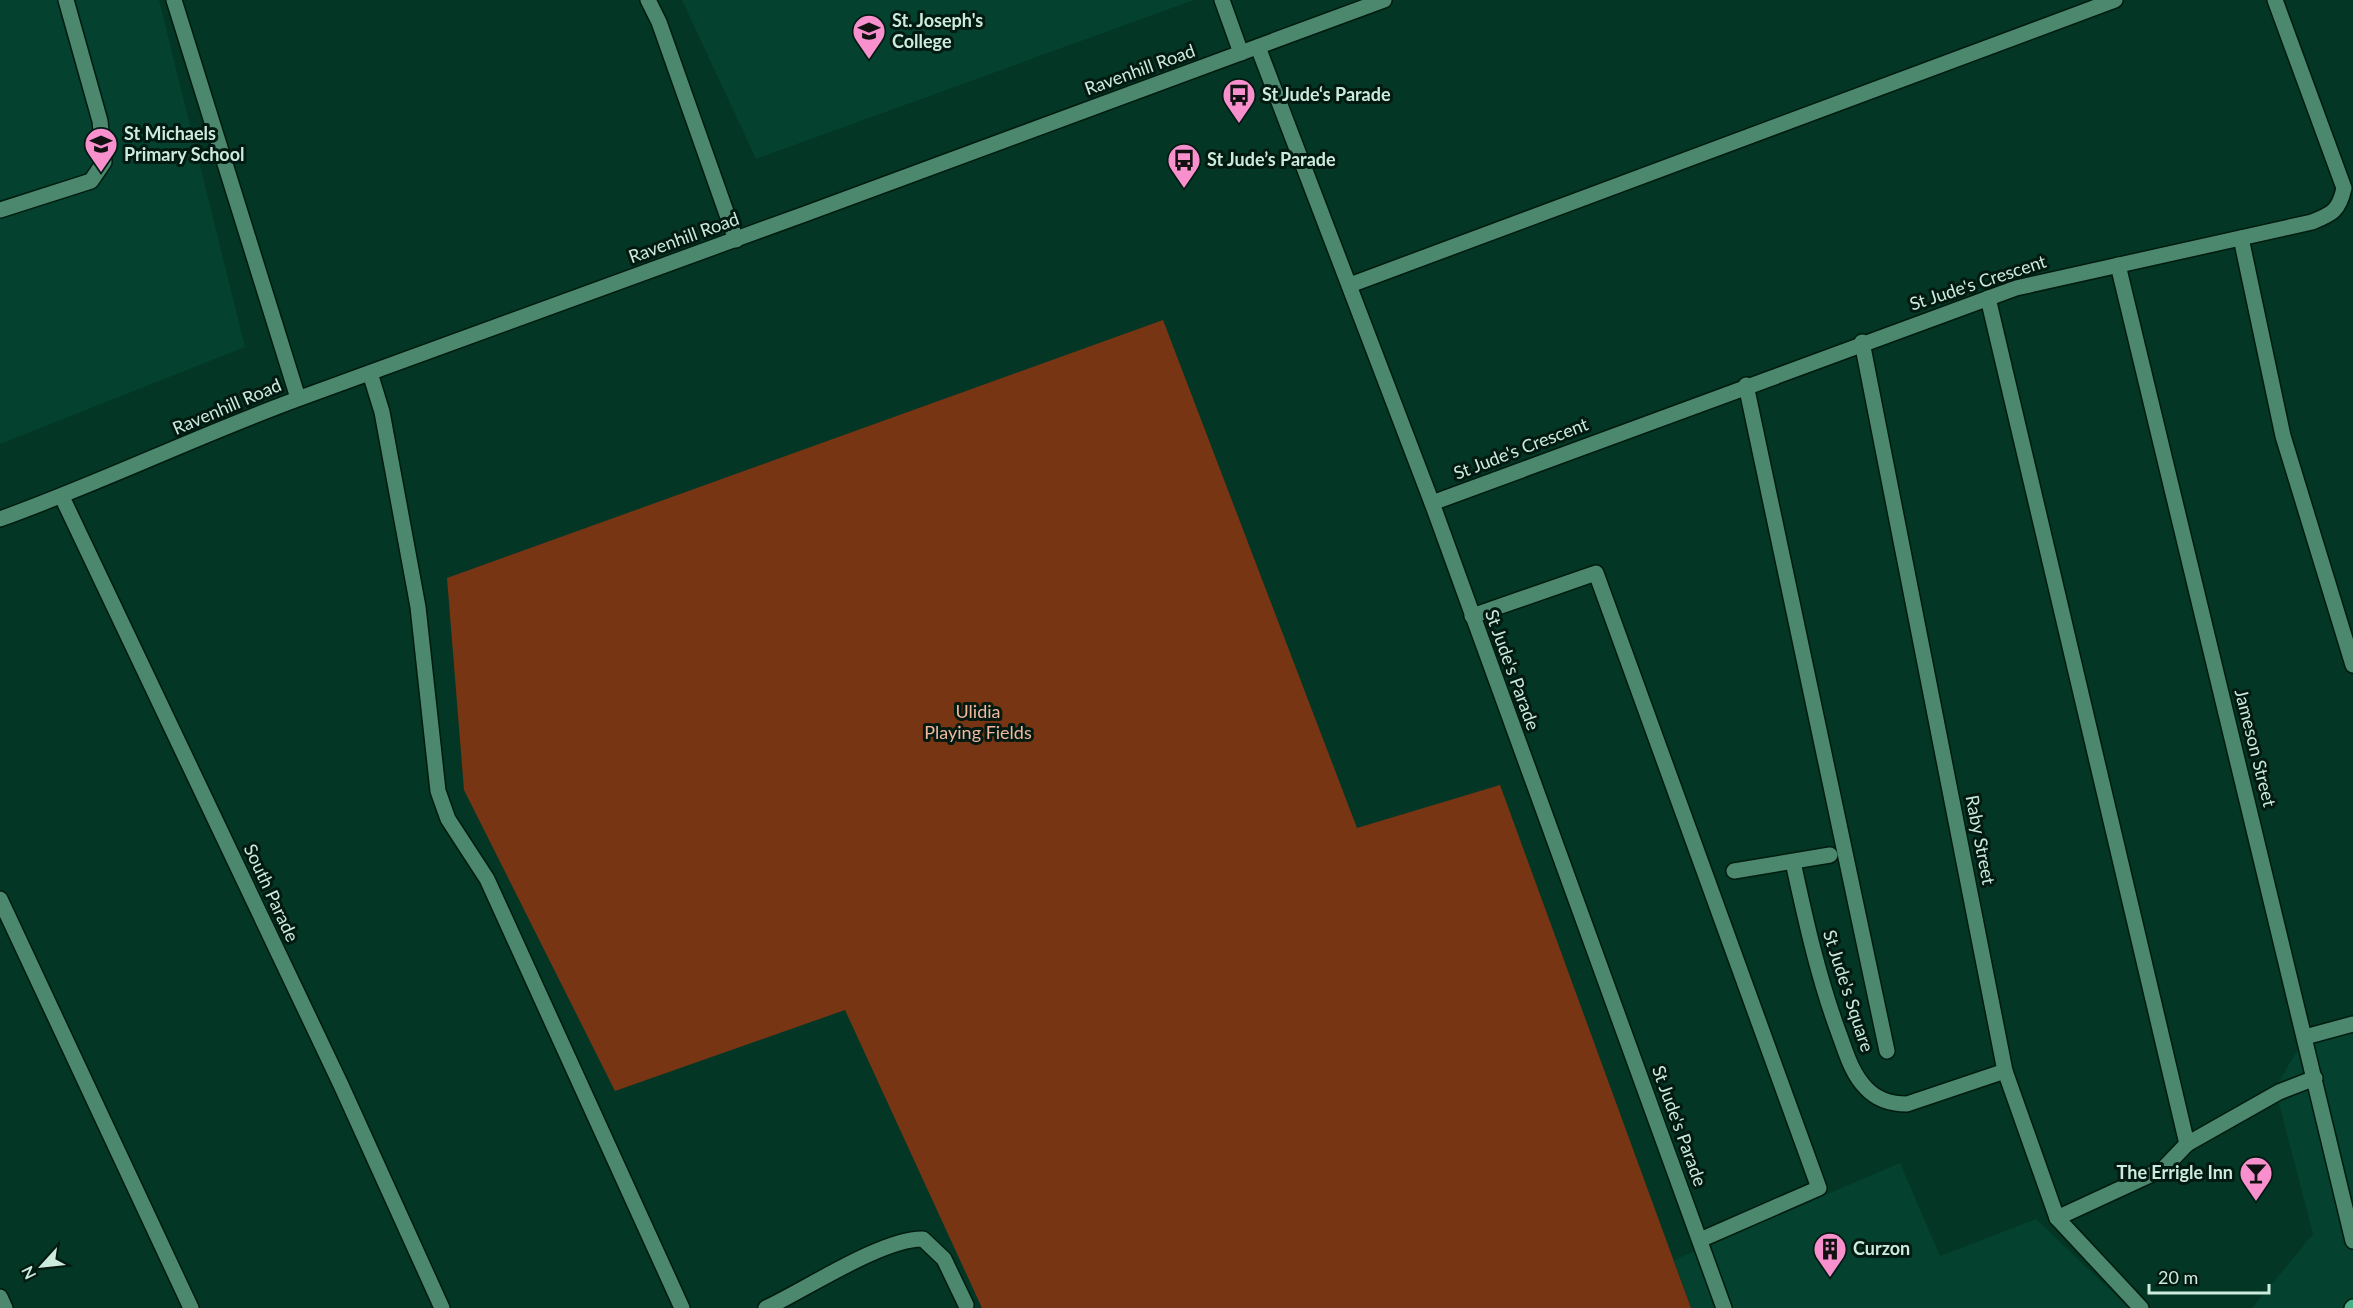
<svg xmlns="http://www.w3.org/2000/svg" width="2353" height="1308" viewBox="0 0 2353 1308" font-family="Lato,sans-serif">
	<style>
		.built { fill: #04412e }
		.green { fill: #783513 }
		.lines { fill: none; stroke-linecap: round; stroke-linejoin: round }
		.lane-casing { stroke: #001b10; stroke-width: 18 }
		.street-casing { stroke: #001b10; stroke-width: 18 }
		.secondary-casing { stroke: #001b10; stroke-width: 18 }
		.primary-casing { stroke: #001b10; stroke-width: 18 }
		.lane { stroke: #4c886e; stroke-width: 15 }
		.street { stroke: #4c886e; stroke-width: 15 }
		.secondary { stroke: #4c886e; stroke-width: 15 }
		.primary { stroke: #45b087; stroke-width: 15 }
		.labels { text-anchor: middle; stroke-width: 6; stroke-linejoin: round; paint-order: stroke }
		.poi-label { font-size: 18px; font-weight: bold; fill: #ccebdc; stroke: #021a11; text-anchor: start }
		.street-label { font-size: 18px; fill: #ccebdc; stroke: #021a11 }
		.park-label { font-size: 18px; fill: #f2b79d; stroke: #021a11 }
	</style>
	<rect width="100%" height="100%" fill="#033625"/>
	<!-- built -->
	<g class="built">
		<path d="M 0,0 L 159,0 L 245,347 L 0,444 Z"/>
		<path d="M 682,0 L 1194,0 L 756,159 Z"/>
		<path d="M 2353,1024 L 2353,1308 L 2252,1308 L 2313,1234 L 2275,1088 L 2305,1037 Z"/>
		<path d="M 1900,1163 L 1940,1256 L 2036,1219 L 2129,1308 L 1691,1308 L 1674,1260 Z"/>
	</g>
	<!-- green -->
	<path class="green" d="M 1163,320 L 1357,828 L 1500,785 L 1691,1308 L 982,1308 L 845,1010 L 615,1091 L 464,790 L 447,578 Z"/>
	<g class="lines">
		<defs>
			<g id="lane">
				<path d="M 174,0 L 298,398"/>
				<path d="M 648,0 L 659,22 L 736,240"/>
				<path d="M 1222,0 L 1241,53"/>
				<path d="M 0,210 L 91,181 L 104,162 L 100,121 L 66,0"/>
				<path d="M 2241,238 L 2283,436 L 2353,665"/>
				<path d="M 1350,285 L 2115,0"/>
				<path d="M 1988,298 L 2187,1144"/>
				<path d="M 370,373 L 382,412 L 418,607 L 438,791 L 448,819 L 487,879 L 682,1308"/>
				<path d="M 1746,385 L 1887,1051"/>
				<path d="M 1472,616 L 1596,573 L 1819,1188 L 1700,1240"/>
				<path d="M 0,899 L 191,1308"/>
				<path d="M 2305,1037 L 2353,1024"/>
				<path d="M 2057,1218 L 2163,1169 L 2187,1144 L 2279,1092 L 2315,1078"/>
				<path d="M 766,1308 C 805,1290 883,1238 923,1239 L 944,1259 L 966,1305"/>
			</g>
			<g id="street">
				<path d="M 1258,47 L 1432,503 L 1724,1308"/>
				<path d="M 2118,265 L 2353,1241"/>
				<path d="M 1862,342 L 2005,1071 L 2057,1218 L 2141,1308"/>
				<path d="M 62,497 L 341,1085 L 442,1308"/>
				<path d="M 1432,503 L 2016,288 L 2312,222 C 2332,214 2339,211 2344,188 L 2275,0"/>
				<path d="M 1793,862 C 1806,922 1819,981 1841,1039 C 1847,1056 1853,1075 1866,1088 C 1877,1100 1892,1104 1907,1104 L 2005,1071"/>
				<path d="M 1734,871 L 1830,855"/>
				<path d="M 0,1297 L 5,1308"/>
			</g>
			<path id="secondary" d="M 0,519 C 103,482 201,434 303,397 C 664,266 1024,134 1384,0"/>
			<path id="primary" d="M 2352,1308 L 2353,1307"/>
		</defs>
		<!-- lane casing -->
		<use href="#lane" class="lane-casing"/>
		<!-- street casing -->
		<use href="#street" class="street-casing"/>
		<!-- secondary casing -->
		<use href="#secondary" class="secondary-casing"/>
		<!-- primary casing -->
		<use href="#primary" class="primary-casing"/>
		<!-- lane -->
		<use href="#lane" class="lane"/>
		<!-- street -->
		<use href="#street" class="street"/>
		<!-- secondary -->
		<use href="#secondary" class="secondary"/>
		<!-- primary -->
		<use href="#primary" class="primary"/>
	</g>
	<!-- icons -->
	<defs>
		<symbol id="school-pin" viewBox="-11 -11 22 30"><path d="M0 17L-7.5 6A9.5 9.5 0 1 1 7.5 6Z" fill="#f790cd" stroke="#021a11"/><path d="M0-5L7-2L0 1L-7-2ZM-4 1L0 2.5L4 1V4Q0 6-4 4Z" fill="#111"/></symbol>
		<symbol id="bus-pin" viewBox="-11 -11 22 30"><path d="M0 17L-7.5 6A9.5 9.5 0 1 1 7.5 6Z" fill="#f790cd" stroke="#021a11"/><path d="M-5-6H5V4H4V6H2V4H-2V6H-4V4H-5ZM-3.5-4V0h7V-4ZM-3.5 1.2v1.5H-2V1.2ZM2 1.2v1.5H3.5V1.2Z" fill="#111"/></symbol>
		<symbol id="bar-pin" viewBox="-11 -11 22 30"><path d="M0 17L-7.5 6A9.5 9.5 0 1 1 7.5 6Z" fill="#f790cd" stroke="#021a11"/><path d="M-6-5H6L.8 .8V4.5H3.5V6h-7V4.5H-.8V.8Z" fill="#111"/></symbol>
		<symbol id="building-pin" viewBox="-11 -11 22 30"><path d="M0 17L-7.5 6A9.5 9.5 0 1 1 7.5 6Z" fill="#f790cd" stroke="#021a11"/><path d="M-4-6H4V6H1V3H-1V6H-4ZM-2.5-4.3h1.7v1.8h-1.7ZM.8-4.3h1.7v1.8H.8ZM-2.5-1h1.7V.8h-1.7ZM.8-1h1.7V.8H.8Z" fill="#111"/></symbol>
	</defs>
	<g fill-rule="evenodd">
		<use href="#school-pin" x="850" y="12" width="38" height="52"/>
		<use href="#bus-pin" x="1220" y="76" width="38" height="52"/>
		<use href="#school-pin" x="82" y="125" width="38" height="52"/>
		<use href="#bus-pin" x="1165" y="141" width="38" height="52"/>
		<use href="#bar-pin" x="2237" y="1154" width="38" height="52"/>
		<use href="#building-pin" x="1811" y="1230" width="38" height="52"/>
	</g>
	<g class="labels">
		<!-- poi labels -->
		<g class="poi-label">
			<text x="892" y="27">St. Joseph's<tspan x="892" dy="21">College</tspan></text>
			<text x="1262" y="101">St Jude‘s Parade</text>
			<text x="124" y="140">St Michaels<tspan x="124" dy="21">Primary School</tspan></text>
			<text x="1207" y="166">St Jude’s Parade</text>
			<text x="2233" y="1179" text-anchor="end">The Errigle Inn</text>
			<text x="1853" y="1255">Curzon</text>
		</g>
		<!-- street labels -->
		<g class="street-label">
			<text transform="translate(1140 70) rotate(-20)" y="6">Ravenhill Road</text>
			<text transform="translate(684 238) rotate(-20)" y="6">Ravenhill Road</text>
			<text transform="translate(1978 283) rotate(-18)" y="6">St Jude's Crescent</text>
			<text transform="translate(227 407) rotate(-23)" y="6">Ravenhill Road</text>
			<text transform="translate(1521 449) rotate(-21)" y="6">St Jude's Crescent</text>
			<text transform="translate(1512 670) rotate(70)" y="6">St Jude's Parade</text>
			<text transform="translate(2255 748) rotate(76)" y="6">Jameson Street</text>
			<text transform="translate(1980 840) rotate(79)" y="6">Raby Street</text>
			<text transform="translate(271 893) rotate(65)" y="6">South Parade</text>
			<text transform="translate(1848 991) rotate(72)" y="6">St Jude's Square</text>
			<text transform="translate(1679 1126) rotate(70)" y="6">St Jude's Parade</text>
		</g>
		<!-- park labels -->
		<g class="park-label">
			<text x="978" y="718">Ulidia<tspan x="978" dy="21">Playing Fields</tspan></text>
		</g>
	</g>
	<!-- north arrow -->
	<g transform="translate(42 1266) rotate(243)" stroke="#021a11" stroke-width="4.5" paint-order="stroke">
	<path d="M0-4.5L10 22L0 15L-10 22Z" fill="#ccebdc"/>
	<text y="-9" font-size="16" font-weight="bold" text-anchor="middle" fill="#ccebdc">N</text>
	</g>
	<!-- scale -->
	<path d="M2149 1284v9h120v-9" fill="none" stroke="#ccebdc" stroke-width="3"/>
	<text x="2158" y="1284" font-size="18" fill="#ccebdc" stroke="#021a11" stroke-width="4.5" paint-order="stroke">20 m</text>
</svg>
